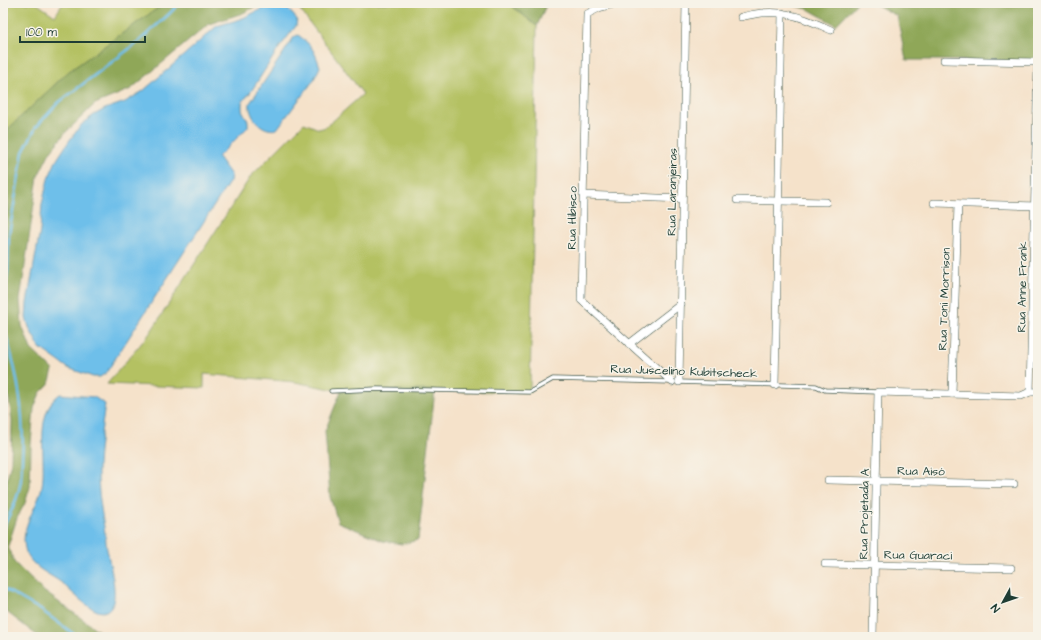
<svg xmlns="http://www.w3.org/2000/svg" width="1041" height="640" viewBox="0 0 1041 640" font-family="'Architects Daughter',sans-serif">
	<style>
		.green { fill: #b4c162; stroke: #6a7f4b }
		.forest { fill: #8fa758; stroke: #577246 }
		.water { fill: #6ebfea; stroke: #467e8f }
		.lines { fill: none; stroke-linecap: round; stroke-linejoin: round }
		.stream { stroke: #6ebfea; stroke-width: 2.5 }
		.lane-casing { stroke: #3f564a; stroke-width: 5 }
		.street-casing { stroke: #3f564a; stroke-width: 8 }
		.lane { stroke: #fff; stroke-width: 3.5 }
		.street { stroke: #fff; stroke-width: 7 }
		.labels { text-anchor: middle; stroke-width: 3; stroke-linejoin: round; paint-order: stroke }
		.street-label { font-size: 12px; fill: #1f3d34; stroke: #f7f3e8 }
	</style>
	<rect width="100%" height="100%" fill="#f7f3e8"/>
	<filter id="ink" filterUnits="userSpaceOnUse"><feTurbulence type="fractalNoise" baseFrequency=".025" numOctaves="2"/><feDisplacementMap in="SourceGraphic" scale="8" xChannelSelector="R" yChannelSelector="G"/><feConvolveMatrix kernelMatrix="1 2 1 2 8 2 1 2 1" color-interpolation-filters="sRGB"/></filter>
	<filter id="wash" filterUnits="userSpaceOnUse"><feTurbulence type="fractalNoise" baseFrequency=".012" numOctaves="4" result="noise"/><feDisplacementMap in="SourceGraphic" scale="16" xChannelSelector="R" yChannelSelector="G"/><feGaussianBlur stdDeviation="0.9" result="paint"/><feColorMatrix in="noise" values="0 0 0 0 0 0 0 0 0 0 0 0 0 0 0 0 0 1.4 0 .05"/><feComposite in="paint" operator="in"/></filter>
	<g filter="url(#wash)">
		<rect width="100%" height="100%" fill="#f5e2ca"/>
		<!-- green -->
		<g class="green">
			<path d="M 3,3 L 36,3 L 55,16 L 63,3 L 165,3 L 68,72 L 8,129 L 3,149 Z"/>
			<path d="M 295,3 L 508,3 L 537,26 L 530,392 L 341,391 L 295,382 L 204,374 L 204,388 L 107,384 L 150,333 L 251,176 L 304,123 L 319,129 L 326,127 L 363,94 Z"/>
		</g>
		<!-- forest -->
		<g class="forest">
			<path d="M 165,3 L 262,3 L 243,13 L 209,24 L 131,89 L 95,104 L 65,133 L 50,152 L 38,176 L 20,300 L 22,326 L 31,349 L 53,370 L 49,384 L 40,393 L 34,408 L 31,444 L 30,487 L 25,503 L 17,518 L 8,546 L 14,562 L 42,590 L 107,637 L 39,637 L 3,609 L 3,497 L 11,462 L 12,421 L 6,379 L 3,370 L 3,232 L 7,212 L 7,194 L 3,183 L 3,149 L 8,129 L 68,72 Z"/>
			<path d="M 508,3 L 547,3 L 537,26 Z"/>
			<path d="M 782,3 L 857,3 L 836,25 L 808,9 Z"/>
			<path d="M 873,3 L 1038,3 L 1038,62 L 937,60 L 906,60 L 897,16 Z"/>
			<path d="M 435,390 L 418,540 L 402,544 L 383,541 L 338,522 L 330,497 L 325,431 L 341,391 Z"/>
		</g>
		<!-- water -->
		<g class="water">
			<path d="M 272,4 L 285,6 L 297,19 L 296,26 L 279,48 L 250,93 L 242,102 L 242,110 L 248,121 L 248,127 L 218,157 L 231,175 L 230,181 L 106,373 L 100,377 L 93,377 L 68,368 L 40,348 L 30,330 L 26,318 L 27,303 L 40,231 L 42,204 L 48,179 L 56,161 L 69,141 L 82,124 L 94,115 L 105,109 L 125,102 L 143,91 L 217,26 L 241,19 Z"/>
			<path d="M 298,35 C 312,45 315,52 320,67 L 313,81 L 277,129 C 263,133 248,117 250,103 L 294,37 Z"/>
			<path d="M 60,394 L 94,397 L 105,404 C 102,427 98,450 98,473 C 98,493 102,514 105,533 C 106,540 106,547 108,554 C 110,568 122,604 106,611 C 95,617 70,590 62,583 C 50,574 32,568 26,552 C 18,527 38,509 42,486 C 47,458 33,413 60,394 Z"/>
		</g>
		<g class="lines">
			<!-- stream -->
			<g class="stream">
				<path d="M 3,302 L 8,270 L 9,234 L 23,152 L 36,127 L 58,103 L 137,43 L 168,15 L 180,3"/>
				<path d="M 3,326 C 18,372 25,413 22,461 C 21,469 22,478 20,485 C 18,500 9,515 3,528"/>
				<path d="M 3,588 L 41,610 L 78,637"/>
			</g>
		</g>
	</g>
	<g filter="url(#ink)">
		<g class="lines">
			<defs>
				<g id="lane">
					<path d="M 678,382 L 816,386 L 825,390 L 878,392"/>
					<path d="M 331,391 L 377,389 L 530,392 L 553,379 L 670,382"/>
				</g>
				<g id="street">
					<path d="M 617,3 L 599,8 L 587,14 L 581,300 L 672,382"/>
					<path d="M 741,17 C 776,7 799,15 831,30"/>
					<path d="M 944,60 L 1038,62"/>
					<path d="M 583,195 L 682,199"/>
					<path d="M 737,200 L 826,202"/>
					<path d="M 934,203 L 1038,206"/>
					<path d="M 629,344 L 681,304"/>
					<path d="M 679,382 L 686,3"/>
					<path d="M 775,385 L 782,13"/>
					<path d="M 1030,392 L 1038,62"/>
					<path d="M 952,394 L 958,204"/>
					<path d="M 828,480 L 1014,484"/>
					<path d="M 825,564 L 1011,568"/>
					<path d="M 873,637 L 878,392 L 1021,396 L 1030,392 L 1038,392"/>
				</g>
			</defs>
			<!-- lane casing -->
			<use href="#lane" class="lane-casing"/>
			<!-- street casing -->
			<use href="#street" class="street-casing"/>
			<!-- lane -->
			<use href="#lane" class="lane"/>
			<!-- street -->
			<use href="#street" class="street"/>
		</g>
	</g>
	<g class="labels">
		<!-- street labels -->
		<g class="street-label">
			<text transform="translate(672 192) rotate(-89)" y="4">Rua Laranjeiras</text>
			<text transform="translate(572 218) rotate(-89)" y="4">Rua Hibisco</text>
			<text transform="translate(1022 287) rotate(-89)" y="4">Rua Anne Frank</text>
			<text transform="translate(944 299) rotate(-88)" y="4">Rua Toni Morrison</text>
			<text transform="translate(684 371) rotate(2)" y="4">Rua Juscelino Kubitscheck</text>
			<text transform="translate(921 471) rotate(1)" y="4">Rua Aisó</text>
			<text transform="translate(864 514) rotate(-89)" y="4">Rua Projetada A</text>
			<text transform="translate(918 555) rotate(1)" y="4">Rua Guaraci</text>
		</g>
	</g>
	<!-- margin -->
	<rect width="1041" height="640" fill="none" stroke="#f7f3e8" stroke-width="16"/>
	<!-- north arrow -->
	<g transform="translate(1003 602) rotate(230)" stroke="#f7f3e8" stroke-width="3" paint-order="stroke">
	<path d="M0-3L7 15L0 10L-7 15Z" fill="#1f3d34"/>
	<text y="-6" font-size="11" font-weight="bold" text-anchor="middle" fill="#1f3d34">N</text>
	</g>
	<!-- scale -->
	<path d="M20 36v6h125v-6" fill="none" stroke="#1f3d34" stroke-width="2"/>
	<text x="26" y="36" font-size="12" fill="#1f3d34" stroke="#f7f3e8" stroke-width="3" paint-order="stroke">100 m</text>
</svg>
